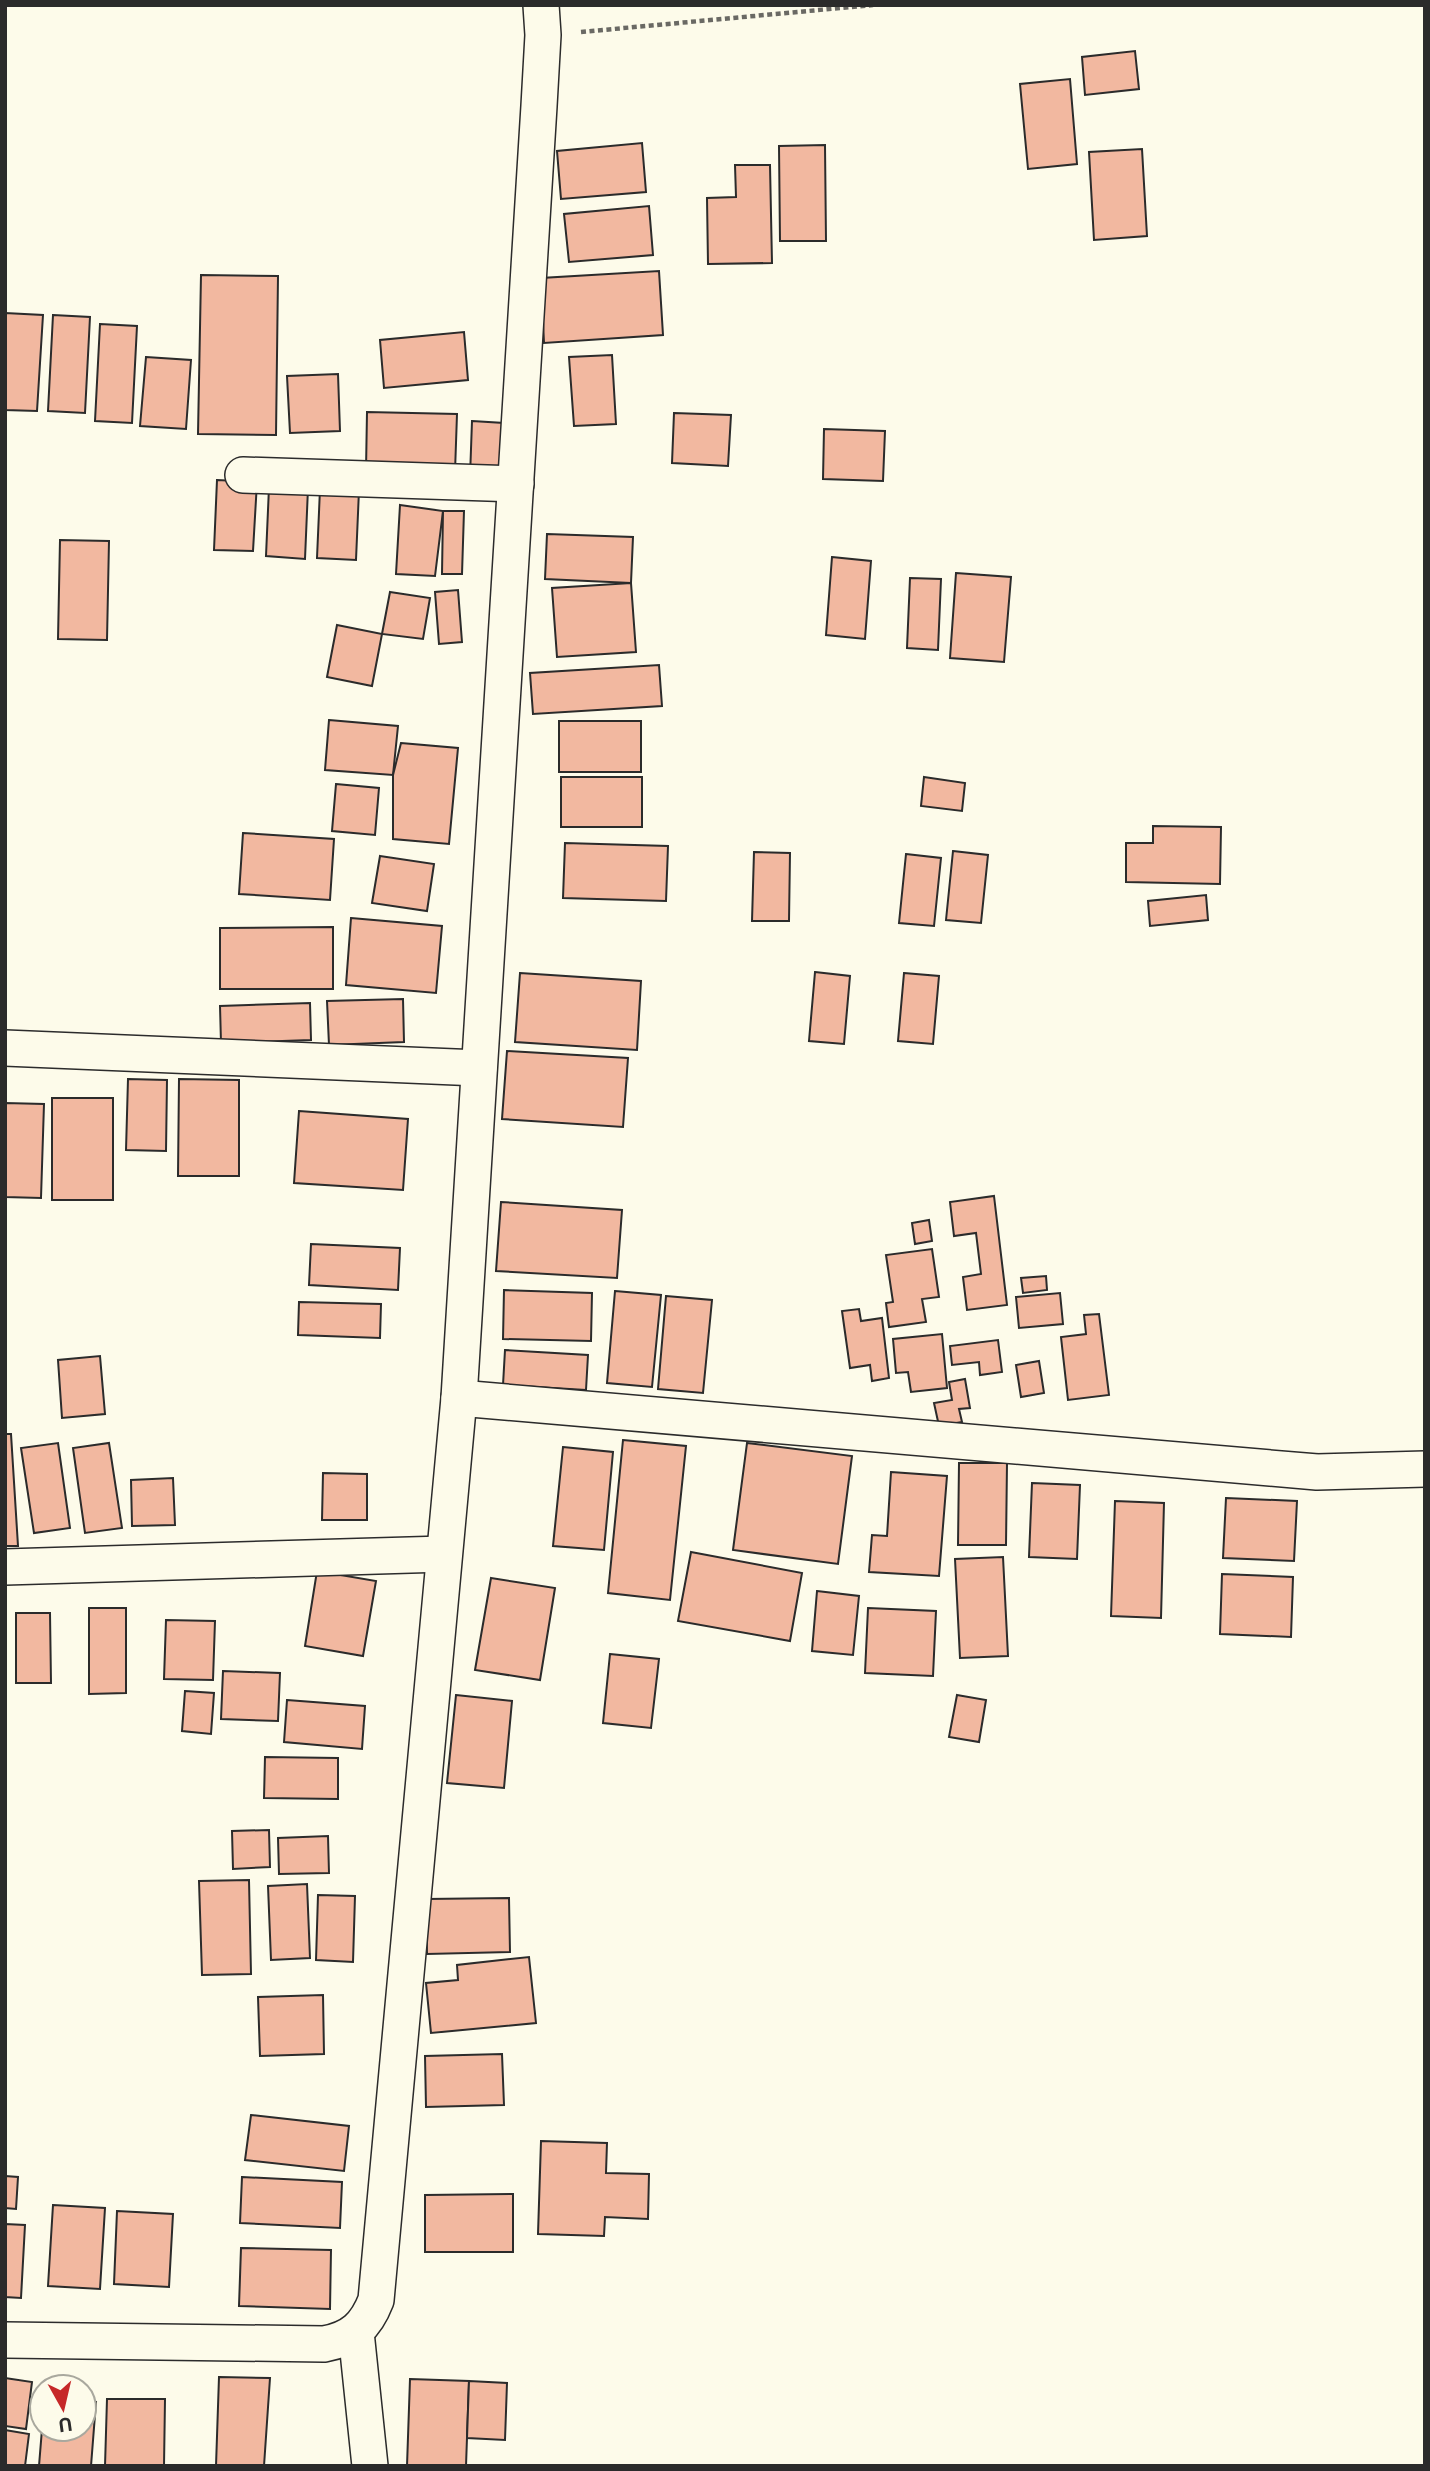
<svg xmlns="http://www.w3.org/2000/svg" width="1430" height="2471" viewBox="0 0 1430 2471" font-family="'Open Sans',sans-serif">
	<style>
		.building { fill: #f2b8a0; stroke: #2b2b2b; stroke-width: 2 }
		.lines { fill: none; stroke-linecap: round; stroke-linejoin: round }
		.street-casing { stroke: #2b2b2b; stroke-width: 38 }
		.path { stroke: #6a6964; stroke-width: 4.5; stroke-dasharray: 5 3.5; stroke-linecap: butt }
		.street { stroke: #fdfbea; stroke-width: 35 }
	</style>
	<rect width="100%" height="100%" fill="#fdfbea"/>
	<!-- building -->
	<g class="building">
		<path d="M 1135,51 L 1139,89 L 1085,95 L 1082,57 Z"/>
		<path d="M 1070,79 L 1077,164 L 1028,169 L 1020,84 Z"/>
		<path d="M 642,143 L 646,192 L 561,199 L 557,151 Z"/>
		<path d="M 825,145 L 826,241 L 780,241 L 779,146 Z"/>
		<path d="M 1142,149 L 1147,236 L 1094,240 L 1089,152 Z"/>
		<path d="M 735,165 L 770,165 L 772,263 L 708,264 L 707,198 L 736,197 Z"/>
		<path d="M 649,206 L 653,255 L 569,262 L 564,214 Z"/>
		<path d="M 659,271 L 663,335 L 544,343 L 541,278 Z"/>
		<path d="M 201,275 L 278,276 L 276,435 L 198,434 Z"/>
		<path d="M 5,313 L 43,315 L 37,411 L 5,410 Z"/>
		<path d="M 53,315 L 90,317 L 85,413 L 48,411 Z"/>
		<path d="M 100,324 L 137,326 L 132,423 L 95,421 Z"/>
		<path d="M 464,332 L 468,380 L 384,388 L 380,340 Z"/>
		<path d="M 612,355 L 616,424 L 574,426 L 569,357 Z"/>
		<path d="M 146,357 L 191,360 L 186,429 L 140,426 Z"/>
		<path d="M 338,374 L 340,431 L 290,433 L 287,376 Z"/>
		<path d="M 367,412 L 457,414 L 455,472 L 366,470 Z"/>
		<path d="M 674,413 L 731,415 L 728,466 L 672,463 Z"/>
		<path d="M 472,421 L 504,423 L 502,477 L 470,477 Z"/>
		<path d="M 824,429 L 885,431 L 883,481 L 823,479 Z"/>
		<path d="M 217,480 L 257,482 L 253,551 L 214,550 Z"/>
		<path d="M 269,487 L 308,488 L 305,559 L 266,556 Z"/>
		<path d="M 320,489 L 359,490 L 356,560 L 317,558 Z"/>
		<path d="M 400,505 L 443,511 L 435,576 L 396,574 Z"/>
		<path d="M 443,511 L 464,511 L 462,574 L 442,574 Z"/>
		<path d="M 547,534 L 633,537 L 631,583 L 545,579 Z"/>
		<path d="M 60,540 L 109,541 L 107,640 L 58,639 Z"/>
		<path d="M 832,557 L 871,561 L 865,639 L 826,635 Z"/>
		<path d="M 956,573 L 1011,577 L 1004,662 L 950,658 Z"/>
		<path d="M 910,578 L 941,579 L 938,650 L 907,648 Z"/>
		<path d="M 631,583 L 636,652 L 557,657 L 552,588 Z"/>
		<path d="M 458,590 L 462,642 L 439,644 L 435,592 Z"/>
		<path d="M 390,592 L 430,598 L 423,639 L 382,634 Z"/>
		<path d="M 337,625 L 382,634 L 372,686 L 327,677 Z"/>
		<path d="M 659,665 L 662,706 L 533,714 L 530,673 Z"/>
		<path d="M 329,720 L 398,726 L 393,775 L 325,770 Z"/>
		<rect x="559" y="721" width="82" height="51"/>
		<path d="M 401,743 L 458,748 L 449,844 L 393,839 L 393,775 Z"/>
		<rect x="561" y="777" width="81" height="50"/>
		<path d="M 924,777 L 965,783 L 962,811 L 921,806 Z"/>
		<path d="M 336,784 L 379,788 L 375,835 L 332,831 Z"/>
		<path d="M 1153,826 L 1221,827 L 1220,884 L 1126,882 L 1126,843 L 1153,843 Z"/>
		<path d="M 243,833 L 334,839 L 330,900 L 239,894 Z"/>
		<path d="M 565,843 L 668,846 L 666,901 L 563,898 Z"/>
		<path d="M 953,851 L 988,855 L 981,923 L 946,920 Z"/>
		<path d="M 754,852 L 790,853 L 789,921 L 752,921 Z"/>
		<path d="M 906,854 L 941,858 L 934,926 L 899,923 Z"/>
		<path d="M 380,856 L 434,864 L 427,911 L 372,903 Z"/>
		<path d="M 1206,895 L 1208,920 L 1150,926 L 1148,901 Z"/>
		<path d="M 351,918 L 442,926 L 436,993 L 346,985 Z"/>
		<path d="M 333,927 L 333,989 L 220,989 L 220,928 Z"/>
		<path d="M 815,972 L 850,976 L 844,1044 L 809,1041 Z"/>
		<path d="M 520,973 L 641,981 L 637,1050 L 515,1042 Z"/>
		<path d="M 904,973 L 939,976 L 933,1044 L 898,1041 Z"/>
		<path d="M 403,999 L 404,1042 L 329,1045 L 327,1001 Z"/>
		<path d="M 310,1003 L 311,1040 L 221,1043 L 220,1006 Z"/>
		<path d="M 507,1051 L 628,1058 L 623,1127 L 502,1119 Z"/>
		<path d="M 128,1079 L 167,1080 L 166,1151 L 126,1150 Z"/>
		<path d="M 179,1079 L 239,1080 L 239,1176 L 178,1176 Z"/>
		<rect x="52" y="1098" width="61" height="102"/>
		<path d="M 5,1103 L 44,1104 L 41,1198 L 5,1197 Z"/>
		<path d="M 299,1111 L 408,1119 L 403,1190 L 294,1183 Z"/>
		<path d="M 994,1196 L 1007,1305 L 967,1310 L 963,1277 L 981,1274 L 976,1233 L 954,1236 L 950,1202 Z"/>
		<path d="M 501,1202 L 622,1210 L 617,1278 L 496,1271 Z"/>
		<path d="M 929,1220 L 932,1241 L 915,1244 L 912,1223 Z"/>
		<path d="M 311,1244 L 400,1248 L 398,1290 L 309,1285 Z"/>
		<path d="M 932,1249 L 939,1297 L 922,1299 L 926,1322 L 889,1327 L 886,1303 L 893,1302 L 886,1255 Z"/>
		<path d="M 1046,1276 L 1047,1290 L 1023,1293 L 1021,1278 Z"/>
		<path d="M 504,1290 L 592,1293 L 591,1341 L 503,1339 Z"/>
		<path d="M 615,1291 L 661,1295 L 652,1387 L 607,1383 Z"/>
		<path d="M 1060,1293 L 1063,1324 L 1019,1328 L 1016,1297 Z"/>
		<path d="M 666,1296 L 712,1300 L 703,1393 L 658,1389 Z"/>
		<path d="M 299,1302 L 381,1304 L 380,1338 L 298,1335 Z"/>
		<path d="M 859,1309 L 861,1321 L 882,1318 L 889,1378 L 872,1381 L 870,1365 L 850,1368 L 842,1311 Z"/>
		<path d="M 1099,1314 L 1109,1395 L 1068,1400 L 1061,1337 L 1086,1334 L 1084,1315 Z"/>
		<path d="M 942,1334 L 947,1388 L 911,1392 L 908,1372 L 896,1373 L 893,1339 Z"/>
		<path d="M 998,1340 L 1002,1372 L 980,1375 L 979,1362 L 952,1365 L 950,1346 Z"/>
		<path d="M 505,1350 L 588,1355 L 586,1390 L 503,1385 Z"/>
		<path d="M 100,1356 L 105,1414 L 62,1418 L 58,1360 Z"/>
		<path d="M 1039,1361 L 1044,1393 L 1021,1397 L 1016,1365 Z"/>
		<path d="M 965,1379 L 970,1408 L 959,1409 L 962,1422 L 939,1426 L 934,1403 L 952,1400 L 949,1382 Z"/>
		<path d="M 5,1434 L 11,1434 L 18,1546 L 5,1546 Z"/>
		<path d="M 623,1440 L 686,1446 L 670,1600 L 608,1593 Z"/>
		<path d="M 58,1443 L 70,1528 L 34,1533 L 21,1448 Z"/>
		<path d="M 109,1443 L 122,1528 L 85,1533 L 73,1448 Z"/>
		<path d="M 747,1443 L 852,1456 L 838,1564 L 733,1550 Z"/>
		<path d="M 563,1447 L 613,1452 L 604,1550 L 553,1546 Z"/>
		<path d="M 959,1463 L 1007,1463 L 1006,1545 L 958,1545 Z"/>
		<path d="M 891,1472 L 947,1476 L 939,1576 L 869,1572 L 872,1535 L 887,1536 Z"/>
		<path d="M 323,1473 L 367,1474 L 367,1520 L 322,1520 Z"/>
		<path d="M 173,1478 L 175,1525 L 132,1526 L 131,1480 Z"/>
		<path d="M 1032,1483 L 1080,1485 L 1077,1559 L 1029,1557 Z"/>
		<path d="M 1226,1498 L 1297,1501 L 1294,1561 L 1223,1558 Z"/>
		<path d="M 1115,1501 L 1164,1503 L 1161,1618 L 1111,1616 Z"/>
		<path d="M 691,1552 L 802,1573 L 790,1641 L 678,1621 Z"/>
		<path d="M 1003,1557 L 1008,1656 L 960,1658 L 955,1559 Z"/>
		<path d="M 317,1571 L 376,1581 L 363,1656 L 305,1646 Z"/>
		<path d="M 1222,1574 L 1293,1577 L 1291,1637 L 1220,1634 Z"/>
		<path d="M 491,1578 L 555,1588 L 540,1680 L 475,1670 Z"/>
		<path d="M 817,1591 L 859,1596 L 853,1655 L 812,1651 Z"/>
		<path d="M 89,1608 L 126,1608 L 126,1693 L 89,1694 Z"/>
		<path d="M 868,1608 L 936,1611 L 933,1676 L 865,1673 Z"/>
		<path d="M 16,1613 L 50,1613 L 51,1683 L 16,1683 Z"/>
		<path d="M 166,1620 L 215,1621 L 213,1680 L 164,1679 Z"/>
		<path d="M 610,1654 L 659,1659 L 651,1728 L 603,1723 Z"/>
		<path d="M 223,1671 L 280,1673 L 278,1721 L 221,1719 Z"/>
		<path d="M 185,1691 L 214,1693 L 211,1734 L 182,1731 Z"/>
		<path d="M 456,1695 L 512,1701 L 504,1788 L 447,1783 Z"/>
		<path d="M 957,1695 L 986,1700 L 979,1742 L 949,1737 Z"/>
		<path d="M 287,1700 L 365,1706 L 362,1749 L 284,1742 Z"/>
		<path d="M 265,1757 L 338,1758 L 338,1799 L 264,1798 Z"/>
		<path d="M 269,1830 L 270,1867 L 233,1869 L 232,1831 Z"/>
		<path d="M 328,1836 L 329,1873 L 279,1874 L 278,1838 Z"/>
		<path d="M 249,1880 L 251,1974 L 202,1975 L 199,1881 Z"/>
		<path d="M 307,1884 L 310,1958 L 271,1960 L 268,1886 Z"/>
		<path d="M 318,1895 L 355,1896 L 353,1962 L 316,1960 Z"/>
		<path d="M 509,1898 L 510,1952 L 427,1954 L 426,1899 Z"/>
		<path d="M 529,1957 L 536,2023 L 431,2033 L 426,1983 L 458,1980 L 457,1965 Z"/>
		<path d="M 323,1995 L 324,2054 L 260,2056 L 258,1997 Z"/>
		<path d="M 502,2054 L 504,2105 L 426,2107 L 425,2056 Z"/>
		<path d="M 251,2115 L 349,2126 L 344,2171 L 245,2160 Z"/>
		<path d="M 541,2141 L 607,2143 L 606,2173 L 649,2174 L 648,2219 L 605,2217 L 604,2236 L 538,2234 Z"/>
		<path d="M 5,2176 L 18,2177 L 16,2209 L 5,2208 Z"/>
		<path d="M 242,2177 L 342,2182 L 340,2228 L 240,2223 Z"/>
		<path d="M 513,2194 L 513,2252 L 425,2252 L 425,2195 Z"/>
		<path d="M 53,2205 L 105,2208 L 100,2289 L 48,2286 Z"/>
		<path d="M 117,2211 L 173,2214 L 169,2287 L 114,2284 Z"/>
		<path d="M 5,2224 L 25,2225 L 21,2298 L 5,2297 Z"/>
		<path d="M 241,2248 L 331,2250 L 330,2309 L 239,2306 Z"/>
		<path d="M 219,2377 L 270,2378 L 264,2466 L 216,2466 Z"/>
		<path d="M 5,2378 L 32,2382 L 26,2429 L 5,2426 Z"/>
		<path d="M 410,2379 L 469,2381 L 466,2466 L 407,2466 Z"/>
		<path d="M 469,2381 L 507,2383 L 505,2440 L 467,2438 Z"/>
		<path d="M 107,2399 L 165,2399 L 164,2466 L 105,2466 Z"/>
		<path d="M 84,2401 L 96,2402 L 91,2466 L 39,2466 L 42,2429 L 84,2429 Z"/>
		<path d="M 5,2430 L 29,2434 L 25,2466 L 5,2466 Z"/>
	</g>
	<g class="lines">
		<defs>
			<g id="street">
				<path d="M 243,475 L 516,484"/>
				<path d="M 5,1048 L 479,1068"/>
				<path d="M 459,1398 L 1317,1472 L 1425,1469"/>
				<path d="M 5,1567 L 444,1554"/>
				<path d="M 356,2332 L 370,2466"/>
				<path d="M 5,2340 L 324,2344 C 352,2339 366,2326 376,2300 L 459,1398 L 539,106 L 543,35 L 541,5"/>
			</g>
		</defs>
		<!-- street casing -->
		<use href="#street" class="street-casing"/>
		<!-- path -->
		<path class="path" d="M 581,32 L 873,5"/>
		<!-- street -->
		<use href="#street" class="street"/>
	</g>
	<!-- border -->
	<rect width="1430" height="2471" fill="none" stroke="#2b2b2b" stroke-width="14"/>
	<!-- north arrow -->
	<g transform="translate(63 2408) rotate(172)"><circle r="33" fill="#fdfbea" stroke="#a9a89e" stroke-width="2"/>
	<path d="M0-5L12 26L0 18L-12 26Z" fill="#c62828"/>
	<text y="-10" font-size="19" font-weight="bold" text-anchor="middle" fill="#2b2b2b">U</text>
	</g>
</svg>
